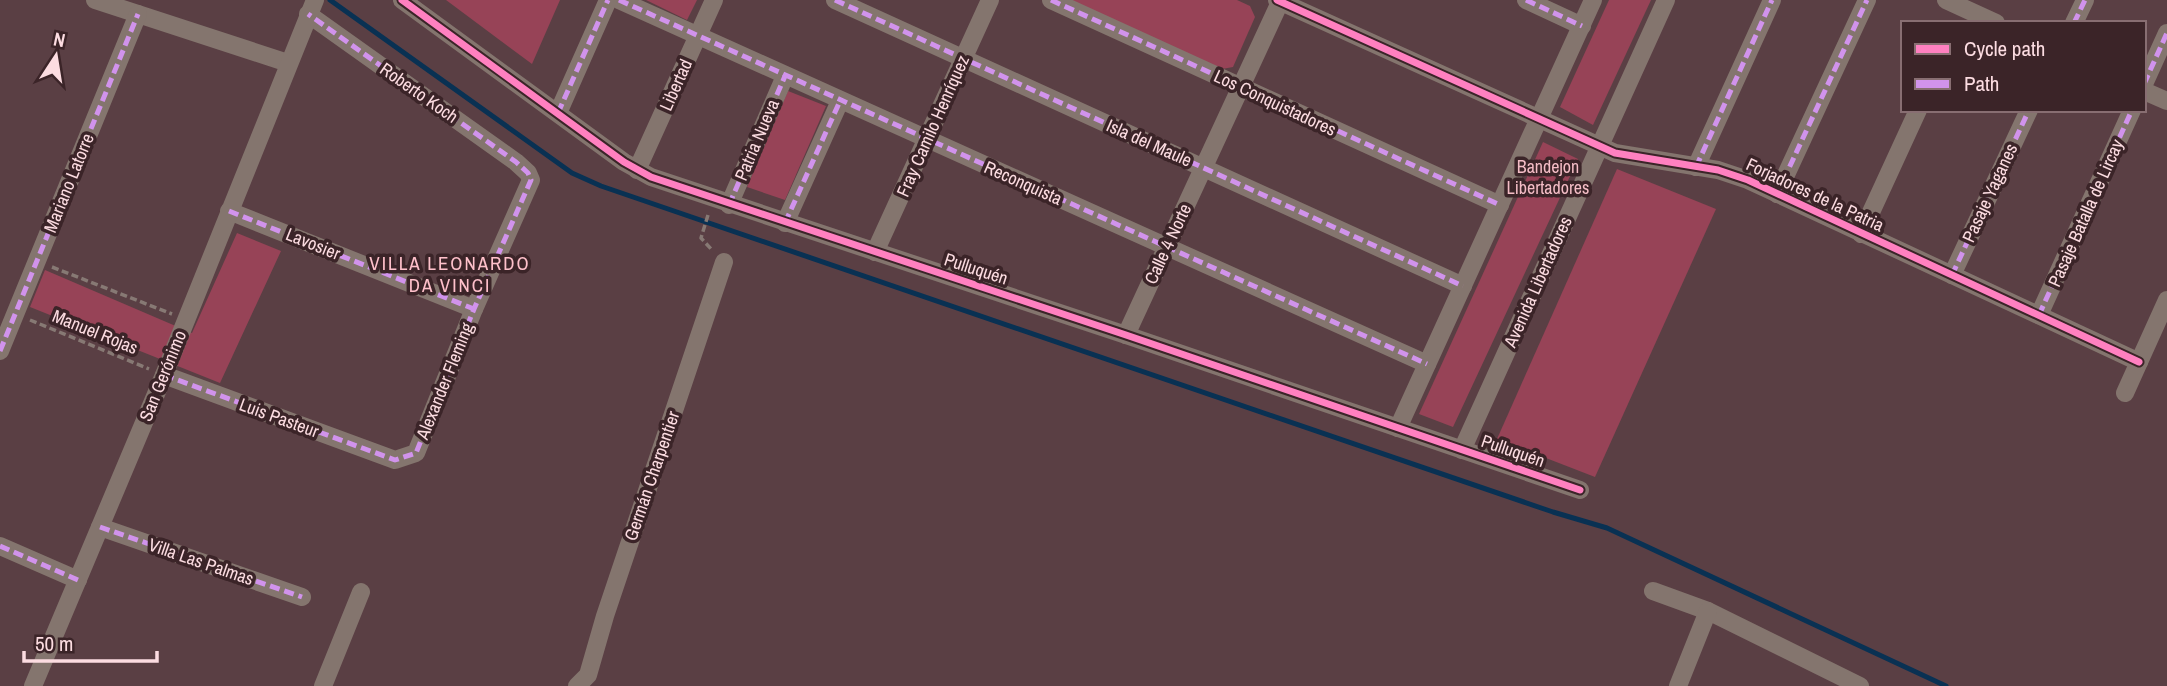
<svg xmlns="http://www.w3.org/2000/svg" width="2167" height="686" viewBox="0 0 2167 686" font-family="'Archivo Narrow',sans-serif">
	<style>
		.green { fill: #974357 }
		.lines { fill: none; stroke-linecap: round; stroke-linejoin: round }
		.stream { stroke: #093153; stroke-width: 5 }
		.path { stroke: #877974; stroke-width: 3.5; stroke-dasharray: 7 3.5; stroke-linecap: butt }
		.minor { stroke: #84756e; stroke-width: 18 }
		.quiet { stroke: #d193ec; stroke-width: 5; stroke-dasharray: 10 5; stroke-linecap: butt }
		.cycleway-casing { stroke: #3b2428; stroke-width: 11 }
		.cycleway { stroke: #ff80c0; stroke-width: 7 }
		.labels { text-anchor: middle; stroke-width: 7; stroke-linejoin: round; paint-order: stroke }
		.street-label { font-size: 18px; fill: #fcdce1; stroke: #3b2428 }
		.park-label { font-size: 18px; fill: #f4bdc6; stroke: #3b2428 }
		.neighbourhood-label { font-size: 19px; letter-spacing: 2px; fill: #ffc1cb; stroke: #3b2428 }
	</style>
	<rect width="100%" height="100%" fill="#5a3f44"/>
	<!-- green -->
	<g class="green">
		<path d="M 446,0 L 560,0 L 532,64 Z"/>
		<path d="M 646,0 L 697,0 L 687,20 Z"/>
		<path d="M 1062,0 L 1237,0 L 1250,6 L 1255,17 L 1233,67 L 1222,69 Z"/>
		<path d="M 1609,0 L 1651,0 L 1593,125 L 1560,107 Z"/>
		<path d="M 788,91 L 826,106 L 785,200 L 747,187 Z"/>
		<path d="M 1543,142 L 1578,159 L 1453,427 L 1419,414 Z"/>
		<path d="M 1617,169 L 1716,209 L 1595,477 L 1497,439 Z"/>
		<path d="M 237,233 L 281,251 L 220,383 L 30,307 L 45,270 L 192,333 Z"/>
	</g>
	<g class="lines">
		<!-- stream -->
		<path class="stream" d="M 330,0 L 572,173 L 601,186 L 1553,512 L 1607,528 L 1946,686"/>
		<!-- path -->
		<g class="path">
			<path d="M 708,215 L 701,238 L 712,250"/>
			<path d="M 52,267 L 172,314"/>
			<path d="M 30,320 L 149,369"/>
		</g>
		<!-- minor -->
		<g class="minor">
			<path d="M 95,0 L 288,63"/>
			<path d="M 402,0 L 624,162 L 651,177 L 1126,335 L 1580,490"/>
			<path d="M 619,0 L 1427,364"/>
			<path d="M 835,0 L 1463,286"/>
			<path d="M 1051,0 L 1500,205"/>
			<path d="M 1277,0 L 1615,153 L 1718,170 L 1748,180 L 2139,362"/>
			<path d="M 1526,0 L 1582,26"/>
			<path d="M 1946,0 L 1996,23"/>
			<path d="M 2074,23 L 2085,0"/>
			<path d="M 2144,84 L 2167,33"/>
			<path d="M 2144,91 L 2167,101"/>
			<path d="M 558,113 L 608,0"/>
			<path d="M 1696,167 L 1772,0"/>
			<path d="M 637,170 L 714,0"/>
			<path d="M 1777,194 L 1867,0"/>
			<path d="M 729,205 L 785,76"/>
			<path d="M 229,211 L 474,309"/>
			<path d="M 785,223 L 840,101"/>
			<path d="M 1861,234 L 1918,110"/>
			<path d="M 875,252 L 990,0"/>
			<path d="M 1952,275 L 2029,110"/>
			<path d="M 2039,315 L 2132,110"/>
			<path d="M 1126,335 L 1281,0"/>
			<path d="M 0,351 L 138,14"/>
			<path d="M 164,375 L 395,460 L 416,453 L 474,309 L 531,180 L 528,173 L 516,162 L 308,14"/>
			<path d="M 2125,393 L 2167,300"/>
			<path d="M 1398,428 L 1593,0"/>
			<path d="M 1462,450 L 1666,0"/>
			<path d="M 100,527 L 302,597"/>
			<path d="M 0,546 L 78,580"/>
			<path d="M 1653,591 L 1708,611 L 1860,686"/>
			<path d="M 33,686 L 164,375 L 315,0"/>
			<path d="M 323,686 L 361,592"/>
			<path d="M 577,686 L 588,675 L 605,616 L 724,262"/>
			<path d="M 1678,686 L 1708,611"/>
		</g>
		<!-- quiet -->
		<g class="quiet">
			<path d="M 619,0 L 1427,364"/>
			<path d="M 835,0 L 1463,286"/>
			<path d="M 1051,0 L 1500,205"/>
			<path d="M 1526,0 L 1582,26"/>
			<path d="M 2074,23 L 2085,0"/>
			<path d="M 2144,84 L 2167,33"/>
			<path d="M 558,113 L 608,0"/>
			<path d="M 1696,167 L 1772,0"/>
			<path d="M 1777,194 L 1867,0"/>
			<path d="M 729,205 L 785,76"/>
			<path d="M 229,211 L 474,309"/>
			<path d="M 785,223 L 840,101"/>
			<path d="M 1952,275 L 2029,110"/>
			<path d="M 2039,315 L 2132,110"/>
			<path d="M 0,351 L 138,14"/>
			<path d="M 164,375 L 395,460 L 416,453 L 474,309 L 531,180 L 528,173 L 516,162 L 308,14"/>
			<path d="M 100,527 L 302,597"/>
			<path d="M 0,546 L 78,580"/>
		</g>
		<defs>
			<g id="cycleway">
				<path d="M 402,0 L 624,162 L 651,177 L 1126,335 L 1580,490"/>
				<path d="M 1277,0 L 1615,153 L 1718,170 L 1748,180 L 2139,362"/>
			</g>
		</defs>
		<!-- cycleway casing -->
		<use href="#cycleway" class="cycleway-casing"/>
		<!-- cycleway -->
		<use href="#cycleway" class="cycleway"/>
	</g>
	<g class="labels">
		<!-- street labels -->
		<g class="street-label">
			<text transform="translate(676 85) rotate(-66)" y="6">Libertad</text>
			<text transform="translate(419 93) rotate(35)" y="6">Roberto Koch</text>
			<text transform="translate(1275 103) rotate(25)" y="6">Los Conquistadores</text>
			<text transform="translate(933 126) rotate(-66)" y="6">Fray Camilo Henríquez</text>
			<text transform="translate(757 140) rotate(-67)" y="6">Patria Nueva</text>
			<text transform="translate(1149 143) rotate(24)" y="6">Isla del Maule</text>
			<text transform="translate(69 183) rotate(-68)" y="6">Mariano Latorre</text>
			<text transform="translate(1023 183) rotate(24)" y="6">Reconquista</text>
			<text transform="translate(1990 193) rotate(-65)" y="6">Pasaje Yaganes</text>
			<text transform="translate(1815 195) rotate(25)" y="6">Forjadores de la Patria</text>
			<text transform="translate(2086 213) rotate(-66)" y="6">Pasaje Batalla de Lircay</text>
			<text transform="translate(313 244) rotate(22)" y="6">Lavosier</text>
			<text transform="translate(1168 244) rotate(-65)" y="6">Calle 4 Norte</text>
			<text transform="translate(976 269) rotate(18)" y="6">Pulluquén</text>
			<text transform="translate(1538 282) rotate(-66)" y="6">Avenida Libertadores</text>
			<text transform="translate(95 332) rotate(22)" y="6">Manuel Rojas</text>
			<text transform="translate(163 376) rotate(-68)" y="6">San Gerónimo</text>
			<text transform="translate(445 381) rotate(-68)" y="6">Alexander Fleming</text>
			<text transform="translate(279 418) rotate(20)" y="6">Luis Pasteur</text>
			<text transform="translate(1513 451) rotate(19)" y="6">Pulluquén</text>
			<text transform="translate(652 476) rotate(-71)" y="6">Germán Charpentier</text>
			<text transform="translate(201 562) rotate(19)" y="6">Villa Las Palmas</text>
		</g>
		<!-- park labels -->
		<g class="park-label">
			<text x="1548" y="173">Bandejon<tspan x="1548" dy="21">Libertadores</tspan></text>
		</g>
		<!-- neighbourhood labels -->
		<g class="neighbourhood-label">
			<text x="450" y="270">VILLA LEONARDO<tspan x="450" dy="22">DA VINCI</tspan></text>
		</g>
	</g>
	<!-- legend -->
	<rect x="1901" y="21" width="245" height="91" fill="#3b2428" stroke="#886e72" stroke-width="2"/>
	<rect x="1915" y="44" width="35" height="10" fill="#ff80c0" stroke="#886e72" stroke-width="2"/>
	<text x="1964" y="56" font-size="21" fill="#fcdce1">Cycle path</text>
	<rect x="1915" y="79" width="35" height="10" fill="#d193ec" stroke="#886e72" stroke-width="2"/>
	<text x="1964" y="91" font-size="21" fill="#fcdce1">Path</text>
	<!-- north arrow -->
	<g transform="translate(56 56) rotate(12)" stroke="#3b2428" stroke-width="5" paint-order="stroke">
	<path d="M0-5L12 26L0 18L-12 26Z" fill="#fcdce1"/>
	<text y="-10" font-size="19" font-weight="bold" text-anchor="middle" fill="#fcdce1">N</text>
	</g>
	<!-- scale -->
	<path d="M24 651v10h133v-10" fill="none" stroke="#fcdce1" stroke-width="3.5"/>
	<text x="35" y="651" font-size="21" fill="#fcdce1" stroke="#3b2428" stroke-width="5" paint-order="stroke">50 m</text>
</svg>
